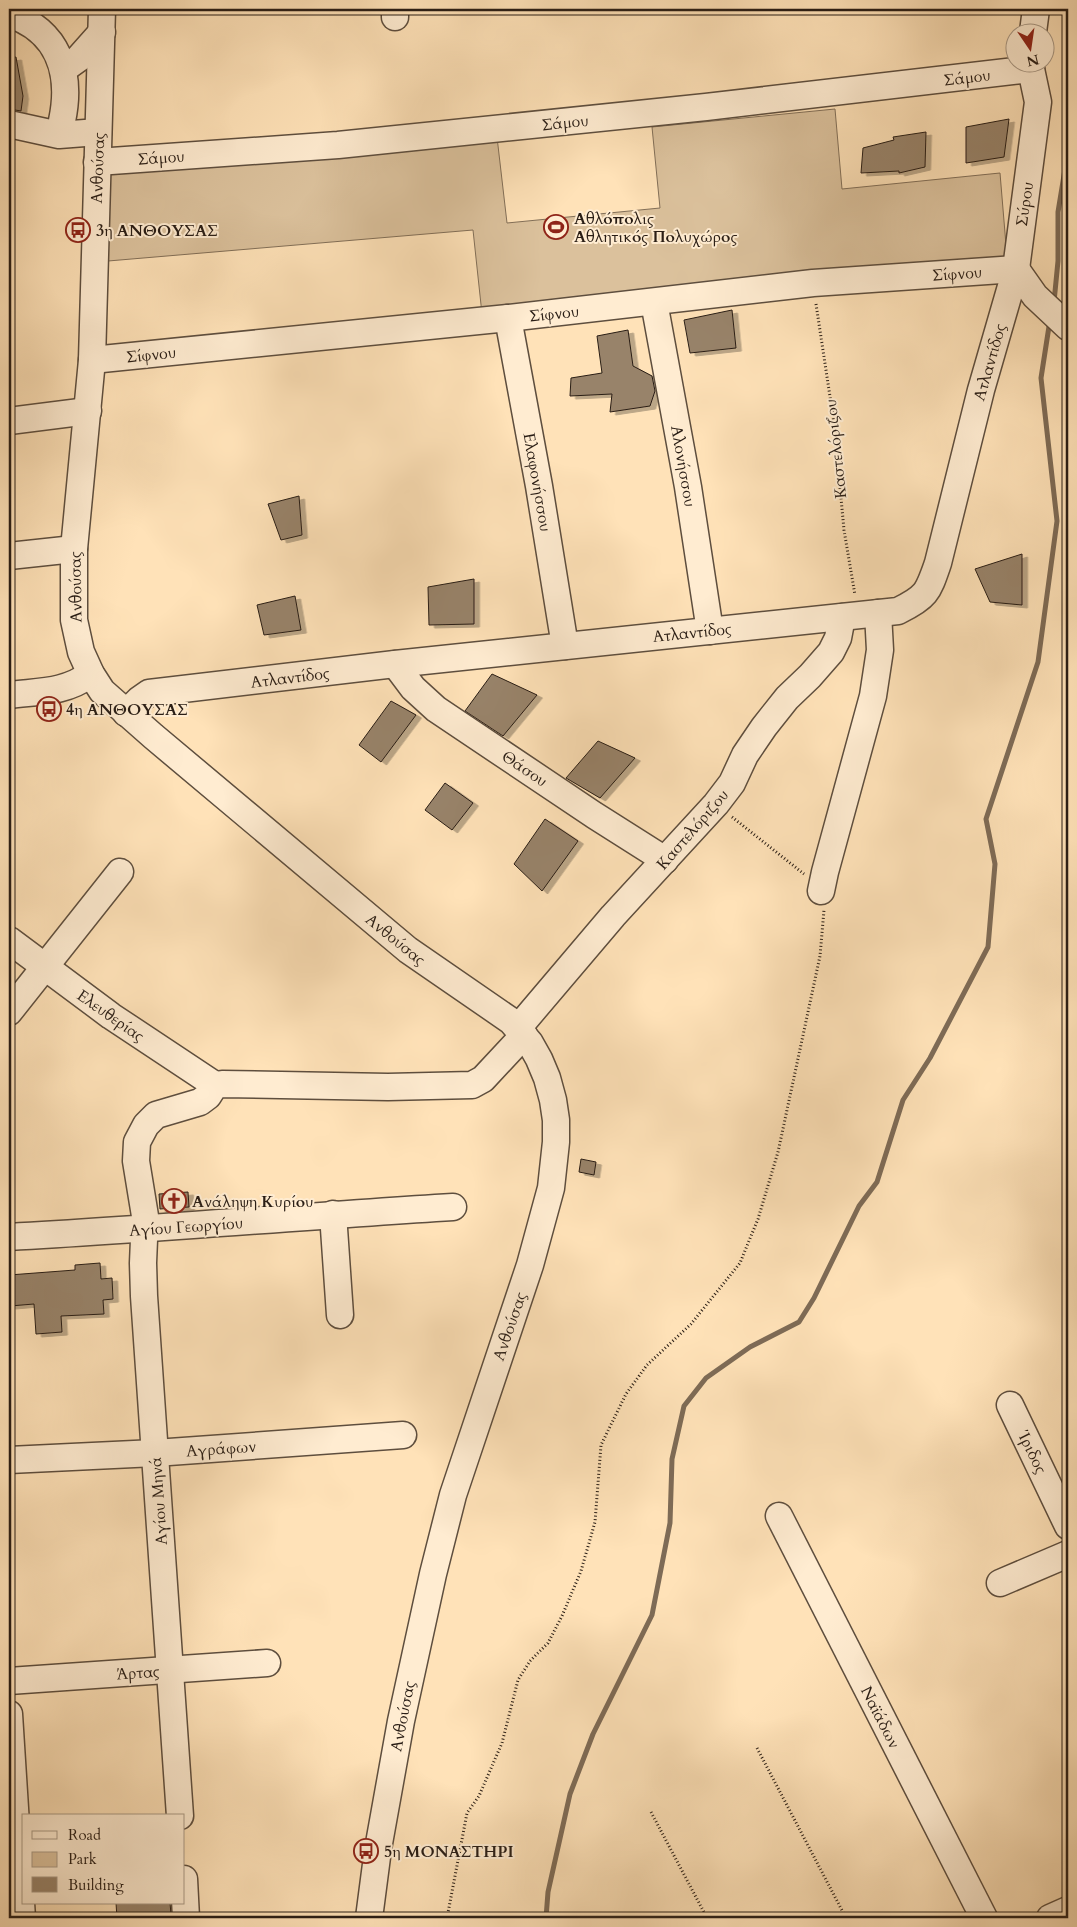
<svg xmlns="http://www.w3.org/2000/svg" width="1077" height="1927" viewBox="0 0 1077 1927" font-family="Cardo,serif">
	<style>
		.green { fill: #dbc19c; stroke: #826f58 }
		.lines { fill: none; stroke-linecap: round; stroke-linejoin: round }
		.stream { stroke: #7e6b56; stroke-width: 5 }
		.building { fill: #98836a; stroke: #291d15; filter: url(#shadow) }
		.minor-casing { stroke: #5e4e3e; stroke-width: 29 }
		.path { stroke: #291d15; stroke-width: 3; stroke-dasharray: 1 2.5; stroke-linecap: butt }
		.minor { stroke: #ffecd1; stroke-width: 26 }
		.labels { text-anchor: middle; stroke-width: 4; stroke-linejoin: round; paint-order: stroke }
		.street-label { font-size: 16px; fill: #291d15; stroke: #ffecd1 }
		.poi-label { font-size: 16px; font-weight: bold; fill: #291d15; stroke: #ffecd1; text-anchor: start }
	</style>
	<defs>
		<filter id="shadow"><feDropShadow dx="5.5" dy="3" stdDeviation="0" flood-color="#0004"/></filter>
	</defs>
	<rect width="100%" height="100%" fill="#ffe2b8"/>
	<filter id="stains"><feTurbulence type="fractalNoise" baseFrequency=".004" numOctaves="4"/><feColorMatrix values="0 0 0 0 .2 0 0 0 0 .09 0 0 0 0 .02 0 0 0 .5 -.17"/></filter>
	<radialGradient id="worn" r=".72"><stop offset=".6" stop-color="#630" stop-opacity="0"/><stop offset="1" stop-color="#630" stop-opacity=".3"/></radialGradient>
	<!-- green -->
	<path class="green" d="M 835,109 L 842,189 L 1000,173 L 1007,257 L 482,314 L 473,230 L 108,261 L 110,170 L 497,137 L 507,223 L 660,208 L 652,127 Z"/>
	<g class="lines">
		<!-- stream -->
		<g class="stream">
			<path d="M 1054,302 L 1058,261 L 1058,212 L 1068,151"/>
			<path d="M 546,1918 L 548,1892 L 570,1794 L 593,1734 L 652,1615 L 670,1523 L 672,1459 L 684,1406 L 706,1378 L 750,1347 L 799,1322 L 814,1298 L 859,1206 L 877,1182 L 903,1100 L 930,1058 L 988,947 L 995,864 L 986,819 L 1038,662 L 1057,521 L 1041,378 L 1050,320"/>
		</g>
	</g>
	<!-- building -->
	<g class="building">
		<path d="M 16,57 L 23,96 L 21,111 L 9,109 L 9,58 Z"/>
		<path d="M 1009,119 L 1004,157 L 966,163 L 966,127 Z"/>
		<path d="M 926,132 L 925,167 L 899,173 L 899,171 L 861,173 L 863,148 L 894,140 L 893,137 Z"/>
		<path d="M 732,310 L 736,348 L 690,353 L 684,320 Z"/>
		<path d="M 628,330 L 633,366 L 652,376 L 655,391 L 650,406 L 610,412 L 612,394 L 570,396 L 571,378 L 602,373 L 597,336 Z"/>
		<path d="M 299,496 L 302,535 L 281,540 L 268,504 Z"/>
		<path d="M 1022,554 L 1022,605 L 990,602 L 975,569 Z"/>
		<path d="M 474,579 L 474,624 L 429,625 L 428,587 Z"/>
		<path d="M 295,596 L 301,630 L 264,635 L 257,605 Z"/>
		<path d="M 492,674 L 537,695 L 503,736 L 465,711 Z"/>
		<path d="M 391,701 L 416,715 L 381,762 L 359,745 Z"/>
		<path d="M 598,741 L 635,758 L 600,798 L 566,778 Z"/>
		<path d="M 445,783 L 473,803 L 452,830 L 425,810 Z"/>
		<path d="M 545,819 L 578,841 L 542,891 L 514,864 Z"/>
		<path d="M 581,1159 L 596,1162 L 594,1175 L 579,1172 Z"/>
		<path d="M 188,1192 L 189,1207 L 160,1209 L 159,1194 Z"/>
		<path d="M 100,1263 L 101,1279 L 112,1278 L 113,1299 L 103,1300 L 104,1314 L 61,1316 L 62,1332 L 36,1334 L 34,1304 L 10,1306 L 9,1275 L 75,1270 L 75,1265 Z"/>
		<path d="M 116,1903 L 170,1903 L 171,1914 L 117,1918 Z"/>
	</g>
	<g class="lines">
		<defs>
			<g id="minor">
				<path d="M 102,9 L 92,360 L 74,549 L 74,620 L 81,652 L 91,674 L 102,691 L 153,736 L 408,950 L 511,1021 L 530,1043 L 539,1059 L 547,1078 L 553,1100 L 556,1120 L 556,1142 L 551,1188 L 530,1265 L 453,1495 L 433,1574 L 401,1721 L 378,1849 L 369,1918"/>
				<path d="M 395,9 L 395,17"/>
				<path d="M 9,14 C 59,31 72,73 62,121"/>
				<path d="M 1033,32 L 1036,9"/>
				<path d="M 64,69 L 78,59 L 102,32"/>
				<path d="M 9,124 L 59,135 L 98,132"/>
				<path d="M 97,162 L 338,145 L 706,107 L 1031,69"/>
				<path d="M 1016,269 L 1035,296 L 1068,327"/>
				<path d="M 654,302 L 688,487 L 710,631"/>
				<path d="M 508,318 L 539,486 L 565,646"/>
				<path d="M 92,360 L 508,318 L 813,283 L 1016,269"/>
				<path d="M 9,421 L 88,411"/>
				<path d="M 9,556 L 74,549"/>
				<path d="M 395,664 L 413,688 L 436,709 L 594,815 L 665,860"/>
				<path d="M 9,695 C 41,691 64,693 91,674"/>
				<path d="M 126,713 L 139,700 L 149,693 L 395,664 L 898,611 C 927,597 928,592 938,563 L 981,390 L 1016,269 L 1038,102 L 1031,69 L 1031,62"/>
				<path d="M 821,891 L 825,872 L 873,696 L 880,650 L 878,613"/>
				<path d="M 9,940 L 111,1016 L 215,1085"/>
				<path d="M 9,1012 L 120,872"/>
				<path d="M 518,1028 L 613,916 L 716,804 L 732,783 L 745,755 L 764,727 L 787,698 L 810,676 L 831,652 L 838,638 L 842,617"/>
				<path d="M 333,1214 L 340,1315"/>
				<path d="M 9,1237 C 157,1229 305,1216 453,1207"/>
				<path d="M 1010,1405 L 1068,1526"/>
				<path d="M 9,1460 L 155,1453 L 403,1435"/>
				<path d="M 779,1516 L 984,1918"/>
				<path d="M 1000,1583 L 1068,1554"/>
				<path d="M 9,1681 L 267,1663"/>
				<path d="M 9,1714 L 22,1918"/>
				<path d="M 180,1816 L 144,1296 L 143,1263 L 145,1216 L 136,1161 L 137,1142 L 146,1125 L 156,1115 L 200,1102 L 208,1096 L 215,1085 L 222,1084 L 388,1087 L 472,1085 L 483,1079 L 524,1035"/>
				<path d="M 184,1879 L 186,1918"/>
				<path d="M 1050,1918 L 1068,1910"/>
			</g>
		</defs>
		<!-- minor casing -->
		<use href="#minor" class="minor-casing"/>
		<!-- path -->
		<g class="path">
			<path d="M 816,304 L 834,423 L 844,530 L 855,595"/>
			<path d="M 732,817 L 804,874"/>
			<path d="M 757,1748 L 846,1918"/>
			<path d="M 651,1812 L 707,1918"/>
			<path d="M 447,1918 L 467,1813 L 479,1796 L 502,1743 L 518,1680 L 530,1661 L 548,1643 L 562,1616 L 581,1571 L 595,1522 L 601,1445 L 626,1394 L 647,1365 L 691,1324 L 740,1263 L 758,1219 L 778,1152 L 820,956 L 824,910"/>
		</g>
		<!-- minor -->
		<use href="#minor" class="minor"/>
	</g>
	<!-- icons -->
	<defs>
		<symbol id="stadium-ring" viewBox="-11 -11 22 22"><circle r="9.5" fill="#ffecd1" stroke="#8f2418" stroke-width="1.5"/><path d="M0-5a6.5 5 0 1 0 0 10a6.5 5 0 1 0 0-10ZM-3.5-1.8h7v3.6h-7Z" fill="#8f2418"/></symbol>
		<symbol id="bus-ring" viewBox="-11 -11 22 22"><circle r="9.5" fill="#ffecd1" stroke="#8f2418" stroke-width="1.5"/><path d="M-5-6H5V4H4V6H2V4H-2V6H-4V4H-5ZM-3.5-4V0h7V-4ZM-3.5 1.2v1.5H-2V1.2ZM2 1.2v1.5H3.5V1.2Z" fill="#8f2418"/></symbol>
		<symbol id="church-ring" viewBox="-11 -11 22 22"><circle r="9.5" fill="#ffecd1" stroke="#8f2418" stroke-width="1.5"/><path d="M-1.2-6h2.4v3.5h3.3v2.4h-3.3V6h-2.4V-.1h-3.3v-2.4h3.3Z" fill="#8f2418"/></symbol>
	</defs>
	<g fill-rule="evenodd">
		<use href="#stadium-ring" x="542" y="213" width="28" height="28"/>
		<use href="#bus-ring" x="64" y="216" width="28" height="28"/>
		<use href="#bus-ring" x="35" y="695" width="28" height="28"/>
		<use href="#church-ring" x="160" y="1187" width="28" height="28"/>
		<use href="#bus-ring" x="352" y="1837" width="28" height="28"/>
	</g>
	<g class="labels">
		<!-- street labels -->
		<g class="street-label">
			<text transform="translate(967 77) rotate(-7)" y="6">Σάμου</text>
			<text transform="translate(565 122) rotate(-6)" y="6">Σάμου</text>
			<text transform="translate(161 157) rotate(-4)" y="6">Σάμου</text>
			<text transform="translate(97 168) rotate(-88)" y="6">Ανθούσας</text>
			<text transform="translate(1024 204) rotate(-82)" y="6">Σύρου</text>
			<text transform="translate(957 273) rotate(-4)" y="6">Σίφνου</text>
			<text transform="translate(554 313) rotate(-6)" y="6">Σίφνου</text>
			<text transform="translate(151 354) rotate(-6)" y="6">Σίφνου</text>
			<text transform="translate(989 362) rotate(-74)" y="6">Ατλαντίδος</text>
			<text transform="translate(835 449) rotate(-96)" y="6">Καστελόριζου</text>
			<text transform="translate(684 466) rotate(80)" y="6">Αλονήσσου</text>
			<text transform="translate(538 482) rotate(80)" y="6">Ελαφονήσσου</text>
			<text transform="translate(75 587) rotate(-91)" y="6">Ανθούσας</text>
			<text transform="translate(692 632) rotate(-6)" y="6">Ατλαντίδος</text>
			<text transform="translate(290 677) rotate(-7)" y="6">Ατλαντίδος</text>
			<text transform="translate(525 768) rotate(34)" y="6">Θάσου</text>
			<text transform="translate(692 829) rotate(-49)" y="6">Καστελόριζου</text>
			<text transform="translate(396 939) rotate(39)" y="6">Ανθούσας</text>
			<text transform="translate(111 1015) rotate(35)" y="6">Ελευθερίας</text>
			<text transform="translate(186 1226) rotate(-4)" y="6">Αγίου Γεωργίου</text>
			<text transform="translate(509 1326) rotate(-71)" y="6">Ανθούσας</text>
			<text transform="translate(221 1448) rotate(-4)" y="6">Αγράφων</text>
			<text transform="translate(1033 1452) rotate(64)" y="6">Ίριδος</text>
			<text transform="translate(158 1501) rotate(-94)" y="6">Αγίου Μηνά</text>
			<text transform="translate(138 1672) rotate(-4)" y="6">Άρτας</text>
			<text transform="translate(402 1716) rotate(-79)" y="6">Ανθούσας</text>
			<text transform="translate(881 1717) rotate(63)" y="6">Ναϊάδων</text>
		</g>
		<!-- poi labels -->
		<g class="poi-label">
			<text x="574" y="224">Αθλόπολις<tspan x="574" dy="18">Αθλητικός Πολυχώρος</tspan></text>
			<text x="96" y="236">3η ΑΝΘΟΥΣΑΣ</text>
			<text x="66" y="715">4η ΑΝΘΟΥΣΑΣ</text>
			<text x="192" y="1207">Ανάληψη Κυρίου</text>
			<text x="384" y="1857">5η ΜΟΝΑΣΤΗΡΙ</text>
		</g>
	</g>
	<!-- margin -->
	<rect width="1077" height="1927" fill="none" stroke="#ffe2b8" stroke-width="30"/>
	<rect x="10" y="10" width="1057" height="1907" fill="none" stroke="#291d15" stroke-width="2.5"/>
	<rect x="15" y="15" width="1047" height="1897" fill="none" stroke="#291d15"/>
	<!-- legend -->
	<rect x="22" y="1814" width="162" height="90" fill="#ffecd1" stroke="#a99986"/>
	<rect x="32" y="1831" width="25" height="8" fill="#ffecd1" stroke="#a99986"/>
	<text x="68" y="1840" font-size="15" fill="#291d15">Road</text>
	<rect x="32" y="1852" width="25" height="15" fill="#dbc19c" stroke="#a99986"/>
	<text x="68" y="1864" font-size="15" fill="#291d15">Park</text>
	<rect x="32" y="1877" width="25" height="15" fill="#98836a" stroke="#a99986"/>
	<text x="68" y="1890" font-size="15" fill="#291d15">Building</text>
	<!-- north arrow -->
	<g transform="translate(1030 48) rotate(167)"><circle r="24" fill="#ffecd1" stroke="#a99986"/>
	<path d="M0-4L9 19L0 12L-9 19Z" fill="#8f2418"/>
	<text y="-8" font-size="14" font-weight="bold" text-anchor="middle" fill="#291d15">N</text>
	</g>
	<rect width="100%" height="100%" filter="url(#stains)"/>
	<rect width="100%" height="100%" fill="url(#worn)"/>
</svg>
